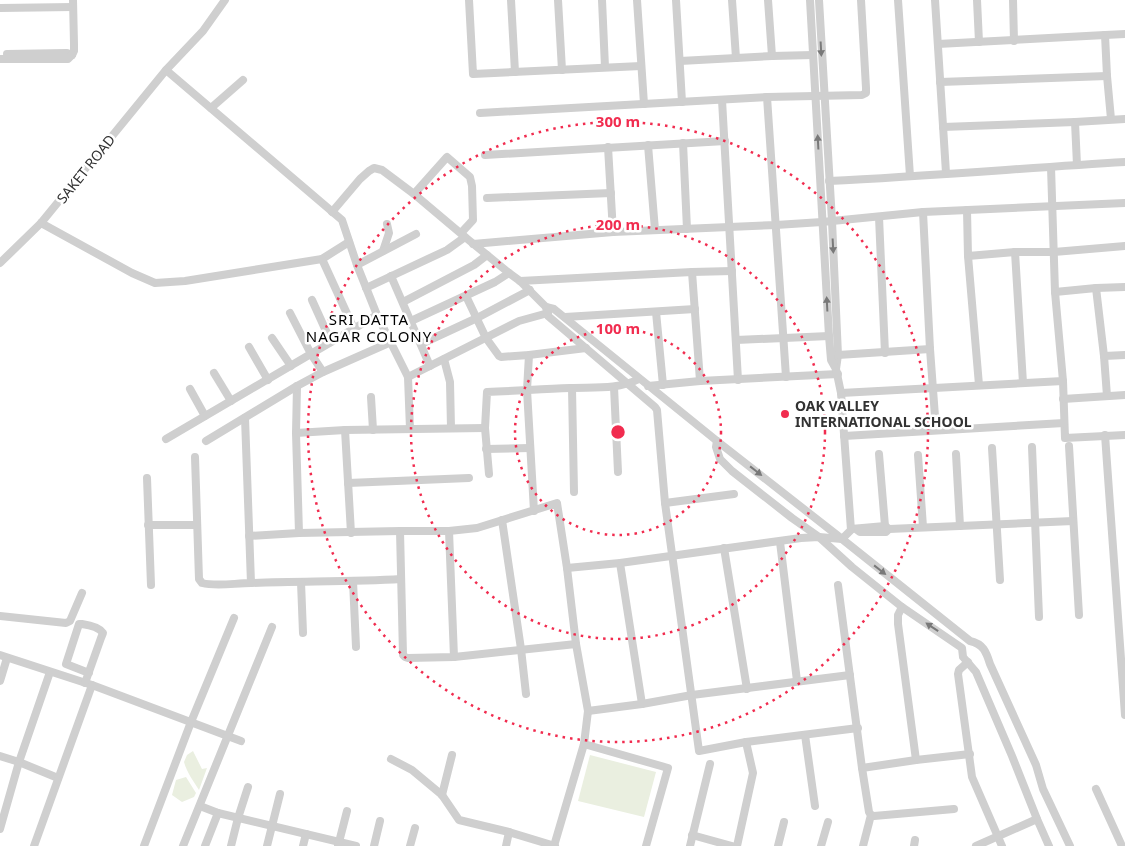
<svg xmlns="http://www.w3.org/2000/svg" width="1125" height="846" viewBox="0 0 1125 846" font-family="'Noto Sans',sans-serif">
	<style>
		.green { fill: #eaefe0 }
		.lines { fill: none; stroke-linecap: round; stroke-linejoin: round }
		.minor { stroke: #cfcfcf; stroke-width: 8 }
		.oneway { fill: #797979 }
		.ring { fill: none; stroke: #f12c4f; stroke-width: 2.5; stroke-dasharray: 2.5 5 }
		.poi-dot { fill: #f12c4f; stroke: #fff; stroke-width: 2 }
		.labels { text-anchor: middle; stroke-width: 5; stroke-linejoin: round; paint-order: stroke }
		.street-label { font-size: 14px; fill: #323232; stroke: #fff }
		.poi-label { font-size: 14px; font-weight: bold; fill: #323232; stroke: #fff; text-anchor: start }
		.neighbourhood-label { font-size: 15px; letter-spacing: 1px; fill: #000; stroke: #fff }
		.centre { fill: #f12c4f; stroke: #fff; stroke-width: 2.5 }
		.ring-label { font-size: 15px; text-anchor: middle; font-weight: bold; fill: #f12c4f; stroke: #fff; stroke-width: 5; stroke-linejoin: round; paint-order: stroke }
	</style>
	<rect width="100%" height="100%" fill="#fff"/>
	<!-- green -->
	<g class="green">
		<path d="M 193,751 L 202,769 L 207,768 L 199,790 C 193,780 187,773 184,762 L 187,755 Z"/>
		<path d="M 590,755 L 656,772 L 644,817 L 578,801 Z"/>
		<path d="M 186,777 L 196,793 L 194,797 L 182,802 L 172,795 L 176,780 Z"/>
	</g>
	<g class="lines">
		<!-- minor -->
		<g class="minor">
			<path d="M 469,0 L 473,74 L 641,66"/>
			<path d="M 511,0 L 515,72"/>
			<path d="M 558,0 L 562,70"/>
			<path d="M 602,0 L 605,67"/>
			<path d="M 637,0 L 644,104"/>
			<path d="M 676,0 L 682,102"/>
			<path d="M 732,0 L 736,58"/>
			<path d="M 768,0 L 772,56"/>
			<path d="M 819,0 L 832,221 L 838,355 L 836,369"/>
			<path d="M 898,0 L 910,176"/>
			<path d="M 935,0 L 946,173"/>
			<path d="M 977,0 L 979,42"/>
			<path d="M 1013,0 L 1014,41"/>
			<path d="M 0,8 L 73,7"/>
			<path d="M 1105,35 L 1125,34"/>
			<path d="M 938,44 L 1105,35 L 1107,76 L 1111,119"/>
			<path d="M 7,54 L 67,53 L 72,55"/>
			<path d="M 72,55 L 74,51 L 74,44 L 73,0"/>
			<path d="M 0,59 L 68,59 L 72,55"/>
			<path d="M 680,61 L 772,56 L 813,55"/>
			<path d="M 166,70 L 342,220 L 357,265 L 377,315 L 408,377 L 410,429"/>
			<path d="M 940,82 L 1107,76"/>
			<path d="M 767,97 L 786,377"/>
			<path d="M 722,100 L 738,380"/>
			<path d="M 211,108 L 243,80"/>
			<path d="M 480,113 L 767,97 L 862,95 L 866,93 L 866,88 L 861,0"/>
			<path d="M 1075,122 L 1077,165"/>
			<path d="M 943,127 L 1075,122 L 1125,119"/>
			<path d="M 683,143 L 687,229"/>
			<path d="M 648,145 L 655,230"/>
			<path d="M 608,147 L 613,232"/>
			<path d="M 485,155 L 725,141"/>
			<path d="M 1051,167 L 1055,292 L 1063,381 L 1065,438 L 1125,435"/>
			<path d="M 829,181 C 928,176 1026,168 1125,162"/>
			<path d="M 487,198 L 611,193"/>
			<path d="M 967,210 L 968,256 L 979,385"/>
			<path d="M 332,212 L 360,179 L 369,171 L 374,168 L 382,170 L 414,194"/>
			<path d="M 923,212 L 930,349 L 936,430"/>
			<path d="M 879,217 L 885,353"/>
			<path d="M 41,223 L 132,273 L 155,283 L 185,281 L 322,259 L 349,242"/>
			<path d="M 465,237 L 509,273 L 520,281 L 546,307 L 554,309 L 717,441 L 842,539 L 970,641 C 983,644 986,651 990,664 L 1036,765 L 1043,789 L 1070,846"/>
			<path d="M 473,244 L 613,232 L 776,225 L 822,222 L 923,212 L 1125,203"/>
			<path d="M 383,251 L 389,233 L 387,224"/>
			<path d="M 1015,252 L 1023,383"/>
			<path d="M 968,256 L 1015,252 L 1054,252 L 1125,246"/>
			<path d="M 322,259 L 354,329"/>
			<path d="M 0,263 L 41,223 L 166,70 L 203,31 L 225,0"/>
			<path d="M 357,265 L 416,234"/>
			<path d="M 692,272 L 700,381"/>
			<path d="M 391,276 L 430,366"/>
			<path d="M 520,281 L 692,272 L 732,271"/>
			<path d="M 366,288 L 447,250 L 465,237 L 414,194 L 447,157 L 470,177 L 472,186 L 473,220 L 461,233"/>
			<path d="M 1096,288 L 1104,356 L 1107,396"/>
			<path d="M 1055,292 L 1096,288 L 1125,287"/>
			<path d="M 466,296 L 486,338 L 499,356 L 501,357 L 529,355 L 586,348"/>
			<path d="M 312,300 L 331,342"/>
			<path d="M 403,302 L 474,265 L 487,255"/>
			<path d="M 546,307 L 548,316 L 655,407 L 657,410 L 665,503 L 699,751 L 746,742 L 858,728"/>
			<path d="M 656,312 L 663,385"/>
			<path d="M 290,313 L 311,354 L 323,372"/>
			<path d="M 565,317 L 695,309"/>
			<path d="M 411,321 L 495,282 L 509,273"/>
			<path d="M 272,338 L 291,366"/>
			<path d="M 736,340 L 829,336"/>
			<path d="M 421,344 L 477,318 L 530,290"/>
			<path d="M 249,347 L 268,380"/>
			<path d="M 529,355 L 527,390 L 534,511"/>
			<path d="M 838,355 L 930,349"/>
			<path d="M 1104,356 L 1125,355"/>
			<path d="M 444,359 L 450,382 L 451,428"/>
			<path d="M 214,373 L 231,401"/>
			<path d="M 408,377 L 519,321 L 548,313"/>
			<path d="M 297,386 L 296,433 L 299,533"/>
			<path d="M 648,386 L 700,381 L 838,374"/>
			<path d="M 614,387 L 618,472"/>
			<path d="M 572,388 L 574,492"/>
			<path d="M 190,389 L 205,416"/>
			<path d="M 841,393 L 1063,381"/>
			<path d="M 371,397 L 373,430"/>
			<path d="M 1063,399 L 1125,395"/>
			<path d="M 245,418 L 251,583"/>
			<path d="M 345,430 L 351,533"/>
			<path d="M 296,433 L 345,430 L 485,428"/>
			<path d="M 1105,435 L 1125,715"/>
			<path d="M 844,436 L 1064,423"/>
			<path d="M 166,439 L 377,315"/>
			<path d="M 206,441 L 297,386 L 323,372 L 391,342"/>
			<path d="M 717,441 L 716,447 L 720,459 L 732,471 L 792,518 L 819,537 L 852,567 L 902,607 L 962,648 L 963,657 L 976,672 L 1012,756 L 1037,819 L 1049,846"/>
			<path d="M 1069,446 L 1079,615"/>
			<path d="M 1032,447 L 1039,617"/>
			<path d="M 992,448 L 1000,580"/>
			<path d="M 486,449 L 530,448"/>
			<path d="M 879,454 L 885,526"/>
			<path d="M 956,454 L 960,526"/>
			<path d="M 918,455 L 923,527"/>
			<path d="M 195,457 L 199,579 L 202,583 C 217,587 235,583 251,583 C 301,581 351,582 401,579"/>
			<path d="M 489,474 L 485,428 L 487,392 C 515,391 542,389 570,388 C 594,387 617,390 639,379"/>
			<path d="M 147,478 L 151,585"/>
			<path d="M 348,483 L 469,478"/>
			<path d="M 665,503 L 734,494"/>
			<path d="M 502,520 L 521,649 L 526,694"/>
			<path d="M 148,525 L 197,525"/>
			<path d="M 851,529 L 885,526 L 889,529 L 886,532 L 860,532 L 856,529"/>
			<path d="M 889,529 L 1073,521"/>
			<path d="M 400,531 L 403,655 L 405,657 L 408,658 L 454,657 L 576,644"/>
			<path d="M 449,531 L 454,657"/>
			<path d="M 249,536 L 299,533 L 400,531 L 449,531 L 477,528 L 557,503 L 567,568 L 576,644 L 588,711 L 584,744 L 554,846"/>
			<path d="M 780,542 L 797,681"/>
			<path d="M 724,548 L 747,689"/>
			<path d="M 620,563 L 642,704"/>
			<path d="M 567,568 L 620,563 L 801,538 L 819,537 L 842,539 L 851,530 L 841,393 L 836,369 L 831,360 L 829,336 L 810,0"/>
			<path d="M 353,581 L 356,647"/>
			<path d="M 301,582 L 303,633"/>
			<path d="M 838,585 L 862,768 L 869,812 L 871,815 L 874,816 L 954,809"/>
			<path d="M 902,607 L 898,615 L 898,624 L 916,760"/>
			<path d="M 0,616 L 66,623 L 70,621 L 82,593"/>
			<path d="M 0,655 L 92,685 L 241,741"/>
			<path d="M 968,662 L 959,670 L 958,674 L 972,777 L 1002,846"/>
			<path d="M 0,681 L 7,658"/>
			<path d="M 85,683 L 101,638 L 103,633 C 99,627 89,625 82,624 L 79,624 L 66,664 L 89,673"/>
			<path d="M 588,711 L 642,704 L 692,695 L 850,675"/>
			<path d="M 805,735 L 815,806"/>
			<path d="M 584,744 L 668,768 L 646,846"/>
			<path d="M 0,756 L 19,762 L 58,778"/>
			<path d="M 391,759 L 412,770 L 442,795 L 459,820 L 509,832 L 555,846"/>
			<path d="M 862,768 L 916,760 L 970,754"/>
			<path d="M 1096,789 L 1122,846"/>
			<path d="M 442,795 L 452,755"/>
			<path d="M 200,806 L 218,813 L 356,846"/>
			<path d="M 0,829 L 19,762 L 50,672"/>
			<path d="M 692,835 L 732,846"/>
			<path d="M 34,846 L 92,685"/>
			<path d="M 144,846 L 191,722 L 234,618"/>
			<path d="M 183,846 L 272,627"/>
			<path d="M 205,846 L 218,813"/>
			<path d="M 231,846 L 238,818 L 248,787"/>
			<path d="M 267,846 L 280,794"/>
			<path d="M 303,846 L 306,834"/>
			<path d="M 338,846 L 347,811"/>
			<path d="M 374,846 L 380,821"/>
			<path d="M 410,846 L 415,828"/>
			<path d="M 506,846 L 509,832"/>
			<path d="M 690,846 L 710,764"/>
			<path d="M 737,846 L 753,773 L 746,742"/>
			<path d="M 778,846 L 784,822"/>
			<path d="M 821,846 L 828,822"/>
			<path d="M 863,846 L 871,815"/>
			<path d="M 914,846 L 915,840"/>
			<path d="M 976,846 L 1037,819"/>
		</g>
	</g>
	<!-- one-way arrows -->
	<defs><path id="oneway-solid" d="M-6-.8H1V-3.2L6.5 0L1 3.2V.8H-6Z" transform="scale(1.25)"/></defs>
	<g class="oneway">
		<use href="#oneway-solid" transform="translate(821 49) rotate(87)"/>
		<use href="#oneway-solid" transform="translate(818 142) rotate(-93)"/>
		<use href="#oneway-solid" transform="translate(833 246) rotate(87)"/>
		<use href="#oneway-solid" transform="translate(827 304) rotate(-93)"/>
		<use href="#oneway-solid" transform="translate(756 471) rotate(38)"/>
		<use href="#oneway-solid" transform="translate(880 570) rotate(38)"/>
		<use href="#oneway-solid" transform="translate(932 627) rotate(-146)"/>
	</g>
	<!-- distance rings -->
	<g class="ring">
		<circle cx="618" cy="432" r="103"/>
		<circle cx="618" cy="432" r="207"/>
		<circle cx="618" cy="432" r="310"/>
	</g>
	<!-- markers -->
	<circle class="poi-dot" cx="785" cy="414" r="5"/>
	<g class="labels">
		<!-- street labels -->
		<g class="street-label">
			<text transform="translate(86 169) rotate(-51)" y="5">SAKET ROAD</text>
		</g>
		<!-- poi labels -->
		<g class="poi-label">
			<text x="795" y="411">OAK VALLEY<tspan x="795" dy="16">INTERNATIONAL SCHOOL</tspan></text>
		</g>
		<!-- neighbourhood labels -->
		<g class="neighbourhood-label">
			<text x="369" y="325">SRI DATTA<tspan x="369" dy="17">NAGAR COLONY</tspan></text>
		</g>
	</g>
	<circle cx="618" cy="432" r="8" class="centre"/>
	<g class="ring-label">
		<text x="618" y="127">300 m</text>
		<text x="618" y="230">200 m</text>
		<text x="618" y="334">100 m</text>
	</g>
</svg>
